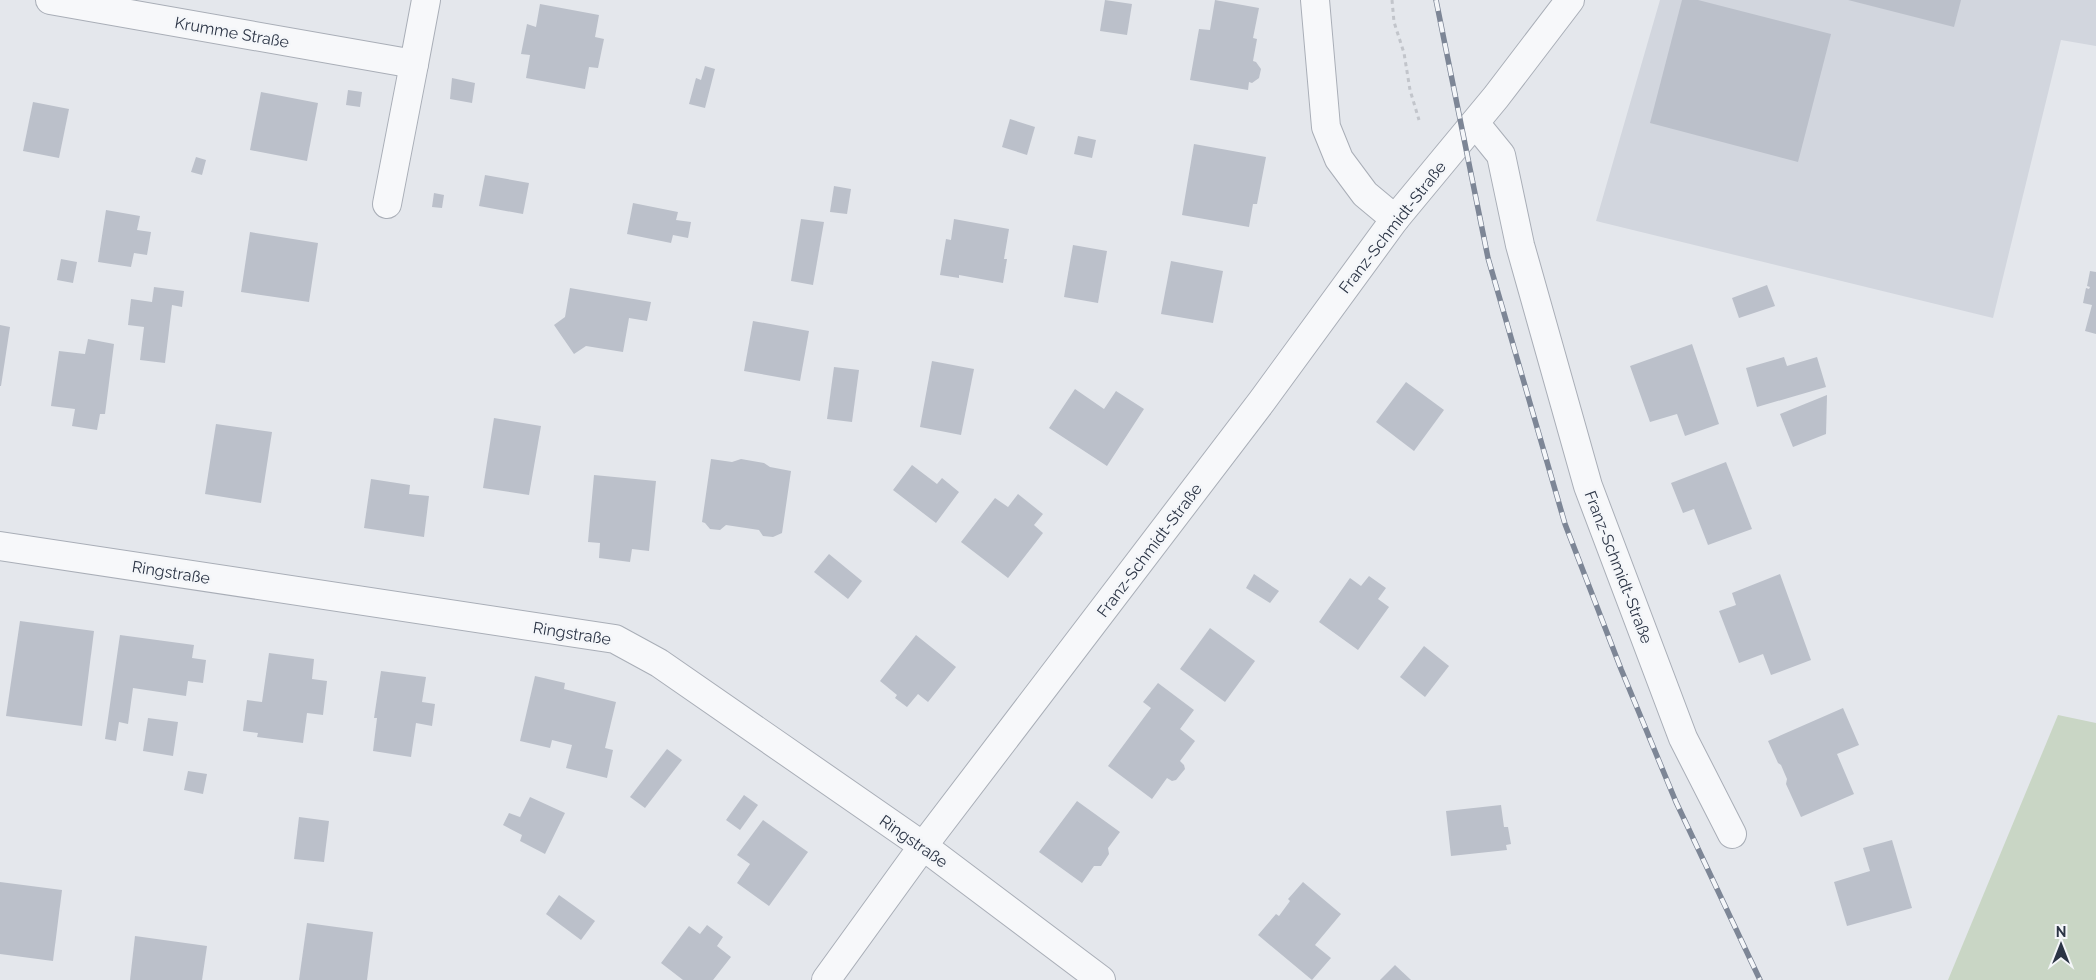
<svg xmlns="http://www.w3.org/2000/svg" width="2096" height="980" viewBox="0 0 2096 980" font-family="Raleway,sans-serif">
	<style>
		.built { fill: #d2d6de }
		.green { fill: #c9d6c5 }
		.building { fill: #bbc0ca }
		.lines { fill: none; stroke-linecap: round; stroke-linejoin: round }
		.minor-casing { stroke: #a9aeb7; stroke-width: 30 }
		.path { stroke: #c2c5cb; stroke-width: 3; stroke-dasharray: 4 4; stroke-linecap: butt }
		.minor { stroke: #f7f8fa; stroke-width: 28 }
		.rail-casing { stroke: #7d8696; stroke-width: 5.5 }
		.rail { stroke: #f4f6f9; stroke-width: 4; stroke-dasharray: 11; stroke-linecap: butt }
		.labels { text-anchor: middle; stroke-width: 5; stroke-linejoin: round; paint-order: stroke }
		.street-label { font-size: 16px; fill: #2b3445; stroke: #f4f6f9 }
	</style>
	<rect width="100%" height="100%" fill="#e4e7ec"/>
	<!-- built -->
	<path class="built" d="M 1660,0 L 2096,0 L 2096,46 L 2061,40 L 1993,318 L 1596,221 Z"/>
	<!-- green -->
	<path class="green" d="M 2058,715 L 2096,723 L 2096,980 L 1948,980 Z"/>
	<!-- building -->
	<g class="building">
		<path d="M 1105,0 L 1132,4 L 1127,35 L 1100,31 Z"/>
		<path d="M 1215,0 L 1259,8 L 1253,38 L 1257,39 L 1253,61 L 1256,62 L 1261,69 L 1259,78 L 1252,83 L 1249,82 L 1248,90 L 1190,80 L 1199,29 L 1210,30 Z"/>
		<path d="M 1682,0 L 1698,0 L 1831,34 L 1798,162 L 1650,123 Z"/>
		<path d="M 1848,0 L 1961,0 L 1954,27 Z"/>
		<path d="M 540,4 L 599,15 L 595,37 L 604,39 L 598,68 L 589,67 L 585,89 L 526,78 L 530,55 L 521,54 L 527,24 L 536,27 Z"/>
		<path d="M 705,66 L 715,69 L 705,108 L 689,104 L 696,78 L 701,80 Z"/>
		<path d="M 452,78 L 475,83 L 472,103 L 450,99 Z"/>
		<path d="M 348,90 L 362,92 L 360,107 L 346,105 Z"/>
		<path d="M 261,92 L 318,103 L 307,161 L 250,150 Z"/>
		<path d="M 33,102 L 69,109 L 59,158 L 23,151 Z"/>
		<path d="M 1010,119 L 1035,127 L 1027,155 L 1002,147 Z"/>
		<path d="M 1078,136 L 1096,140 L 1092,158 L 1074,154 Z"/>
		<path d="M 1194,144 L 1266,157 L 1257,204 L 1253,204 L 1249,227 L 1182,215 Z"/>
		<path d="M 196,157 L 206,160 L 202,175 L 191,172 Z"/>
		<path d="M 485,175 L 529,183 L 523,214 L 479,206 Z"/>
		<path d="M 834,186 L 851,189 L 847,214 L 830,212 Z"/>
		<path d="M 434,193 L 444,195 L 442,208 L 432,207 Z"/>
		<path d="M 633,203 L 678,212 L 676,220 L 691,222 L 688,238 L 673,235 L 671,243 L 627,234 Z"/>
		<path d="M 106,210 L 140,216 L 137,230 L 151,232 L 147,255 L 134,253 L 131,267 L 98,262 Z"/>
		<path d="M 801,219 L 824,222 L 813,285 L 791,281 Z"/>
		<path d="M 954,219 L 1009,229 L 1004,259 L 1007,259 L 1003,283 L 959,275 L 959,278 L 940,275 L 946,239 L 951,240 Z"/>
		<path d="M 250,232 L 318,243 L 309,302 L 241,292 Z"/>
		<path d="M 1073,245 L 1107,251 L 1098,303 L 1064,297 Z"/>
		<path d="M 61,259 L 77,262 L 73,283 L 57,280 Z"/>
		<path d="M 1171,261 L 1223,271 L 1213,323 L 1161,314 Z"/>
		<path d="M 2090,271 L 2096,272 L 2096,334 L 2085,331 L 2092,305 L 2083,303 L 2086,288 L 2089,289 L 2090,287 L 2087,286 Z"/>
		<path d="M 1767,285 L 1775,306 L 1739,318 L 1732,298 Z"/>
		<path d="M 154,287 L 184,291 L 182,307 L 172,305 L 165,363 L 140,360 L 144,327 L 128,325 L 131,299 L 152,302 Z"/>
		<path d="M 570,288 L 651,302 L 647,321 L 629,318 L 623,352 L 586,346 L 574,354 L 554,325 L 565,317 Z"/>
		<path d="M 753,321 L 809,331 L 800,381 L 744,371 Z"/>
		<path d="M 0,325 L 10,327 L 1,386 L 0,386 Z"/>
		<path d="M 88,339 L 114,344 L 105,414 L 100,414 L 97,430 L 72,426 L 75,409 L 51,406 L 59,351 L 85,354 Z"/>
		<path d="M 1692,344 L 1719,424 L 1685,436 L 1677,414 L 1650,422 L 1630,366 Z"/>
		<path d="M 1784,357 L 1787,366 L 1817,357 L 1826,387 L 1757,407 L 1746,368 Z"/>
		<path d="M 932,361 L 974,369 L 961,435 L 920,427 Z"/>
		<path d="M 834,367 L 859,370 L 852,422 L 827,419 Z"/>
		<path d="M 1406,382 L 1444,410 L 1414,451 L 1376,422 Z"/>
		<path d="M 1075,389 L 1104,409 L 1116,391 L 1144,409 L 1107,466 L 1049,428 Z"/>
		<path d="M 1827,395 L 1826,434 L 1793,447 L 1780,414 Z"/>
		<path d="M 494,418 L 541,426 L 529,495 L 483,488 Z"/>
		<path d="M 216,424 L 272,432 L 261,503 L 205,494 Z"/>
		<path d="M 711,459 L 732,462 L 741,459 L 764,463 L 770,467 L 791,471 L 782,533 L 773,537 L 763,536 L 759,530 L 726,525 L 720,530 L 710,529 L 705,523 L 702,522 Z"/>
		<path d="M 1726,462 L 1752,529 L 1708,545 L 1694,509 L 1683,513 L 1671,483 Z"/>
		<path d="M 912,465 L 937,484 L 942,478 L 959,492 L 936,523 L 893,490 Z"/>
		<path d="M 594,475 L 656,481 L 649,551 L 632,549 L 630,562 L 599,558 L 600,543 L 588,542 Z"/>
		<path d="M 371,479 L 410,485 L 409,494 L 429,496 L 424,537 L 364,528 Z"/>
		<path d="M 1018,494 L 1043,514 L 1034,525 L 1043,533 L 1008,578 L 961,542 L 995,498 L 1008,507 Z"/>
		<path d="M 829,554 L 862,581 L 848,599 L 814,572 Z"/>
		<path d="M 1254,574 L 1279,591 L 1270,603 L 1246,588 Z"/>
		<path d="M 1780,574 L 1811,660 L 1771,675 L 1763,654 L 1739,663 L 1719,611 L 1736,605 L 1732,593 Z"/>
		<path d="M 1369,576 L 1386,588 L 1378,599 L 1389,607 L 1358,650 L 1319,622 L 1350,578 L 1361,586 Z"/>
		<path d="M 20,621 L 94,631 L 82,726 L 6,716 Z"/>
		<path d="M 1210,628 L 1255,661 L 1225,702 L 1180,669 Z"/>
		<path d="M 120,635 L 194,645 L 192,658 L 206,660 L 203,683 L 188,681 L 186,696 L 133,688 L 128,724 L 119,722 L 116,741 L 105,739 Z"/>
		<path d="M 916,635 L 956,667 L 928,702 L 918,694 L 907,707 L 895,698 L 897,695 L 880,681 Z"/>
		<path d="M 1424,646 L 1449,666 L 1425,697 L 1400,677 Z"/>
		<path d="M 269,653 L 314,659 L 312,679 L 327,681 L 323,715 L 307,713 L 303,743 L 257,737 L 258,733 L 243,731 L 247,700 L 262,702 Z"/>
		<path d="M 381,671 L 426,677 L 422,702 L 435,704 L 432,726 L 416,723 L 411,757 L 373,751 L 377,718 L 374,718 Z"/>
		<path d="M 535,676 L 565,683 L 564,689 L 616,702 L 605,748 L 613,750 L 607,778 L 566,768 L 572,745 L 552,740 L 550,748 L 520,741 Z"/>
		<path d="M 1158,683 L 1194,710 L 1180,729 L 1195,741 L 1180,761 L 1184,765 L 1185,769 L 1176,780 L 1172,781 L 1167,778 L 1152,799 L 1108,766 L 1151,708 L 1143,702 Z"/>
		<path d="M 1843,708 L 1859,745 L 1837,754 L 1854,794 L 1801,817 L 1786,784 L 1787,779 L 1781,765 L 1778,763 L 1768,741 Z"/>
		<path d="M 148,718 L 178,722 L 173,756 L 143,751 Z"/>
		<path d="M 667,749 L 682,760 L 645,808 L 630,797 Z"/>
		<path d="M 188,771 L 207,774 L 203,794 L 184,790 Z"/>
		<path d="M 744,795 L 758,805 L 740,830 L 726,820 Z"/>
		<path d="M 530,797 L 565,813 L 545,854 L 520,841 L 522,835 L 503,825 L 509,813 L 520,817 Z"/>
		<path d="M 1077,801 L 1120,832 L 1108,848 L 1109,854 L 1101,866 L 1094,866 L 1082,883 L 1039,852 Z"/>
		<path d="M 1501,805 L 1504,827 L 1508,827 L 1511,844 L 1506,845 L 1507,850 L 1451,856 L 1446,811 Z"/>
		<path d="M 299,817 L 329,821 L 324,862 L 294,859 Z"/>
		<path d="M 763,820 L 808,852 L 769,906 L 737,883 L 750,864 L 737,855 Z"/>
		<path d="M 1892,840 L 1912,908 L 1847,926 L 1834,882 L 1870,871 L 1863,848 Z"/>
		<path d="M 0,882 L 62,890 L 53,961 L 0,954 Z"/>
		<path d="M 1303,882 L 1341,914 L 1315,945 L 1331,958 L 1312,980 L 1258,935 L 1276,914 L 1279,916 L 1290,901 L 1288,899 Z"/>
		<path d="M 559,895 L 595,921 L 581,940 L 546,914 Z"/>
		<path d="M 307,923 L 373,932 L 367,980 L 299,980 Z"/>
		<path d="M 707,925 L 723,937 L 717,946 L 731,957 L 713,980 L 683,980 L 661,963 L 689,926 L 700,934 Z"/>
		<path d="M 135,936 L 207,946 L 202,980 L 130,980 Z"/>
		<path d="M 1395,965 L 1411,980 L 1380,980 Z"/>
	</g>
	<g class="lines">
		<defs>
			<g id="minor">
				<path d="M 50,0 L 414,64 L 426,0"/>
				<path d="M 1315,0 L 1326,127 L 1339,159 L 1365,194 L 1395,219"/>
				<path d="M 1475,123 L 1501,155 L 1520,245 L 1588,486 L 1683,738 L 1732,834"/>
				<path d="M 387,204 L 414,64"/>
				<path d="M 0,546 L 615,639 L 659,663 L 923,846 L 1101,980"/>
				<path d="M 826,980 L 923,846 L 1262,401 L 1395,219 L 1496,97 L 1570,0"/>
			</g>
		</defs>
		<!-- minor casing -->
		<use href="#minor" class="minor-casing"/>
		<!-- path -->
		<path class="path" d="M 1392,0 L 1394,22 L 1404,53 L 1410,90 L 1419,120"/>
		<!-- minor -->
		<use href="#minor" class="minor"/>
		<defs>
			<path id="rail" d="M 1436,0 L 1488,258 L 1565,524 L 1621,669 L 1676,802 L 1760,980"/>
		</defs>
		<!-- rail casing -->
		<use href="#rail" class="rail-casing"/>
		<!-- rail -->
		<use href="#rail" class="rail"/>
	</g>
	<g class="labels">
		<!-- street labels -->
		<g class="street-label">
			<text transform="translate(232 32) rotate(10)" y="6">Krumme Straße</text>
			<text transform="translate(1392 227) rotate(-52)" y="6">Franz-Schmidt-Straße</text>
			<text transform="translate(1149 550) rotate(-53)" y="6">Franz-Schmidt-Straße</text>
			<text transform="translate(1619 567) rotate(69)" y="6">Franz-Schmidt-Straße</text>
			<text transform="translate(171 572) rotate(9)" y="6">Ringstraße</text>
			<text transform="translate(572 633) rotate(9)" y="6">Ringstraße</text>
			<text transform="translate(914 841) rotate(35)" y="6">Ringstraße</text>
		</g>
	</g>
	<!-- north arrow -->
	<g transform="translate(2061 945)" stroke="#f4f6f9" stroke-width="4" paint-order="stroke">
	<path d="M0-4L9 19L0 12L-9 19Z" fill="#2b3445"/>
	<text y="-8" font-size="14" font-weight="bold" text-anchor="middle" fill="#2b3445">N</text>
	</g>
</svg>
